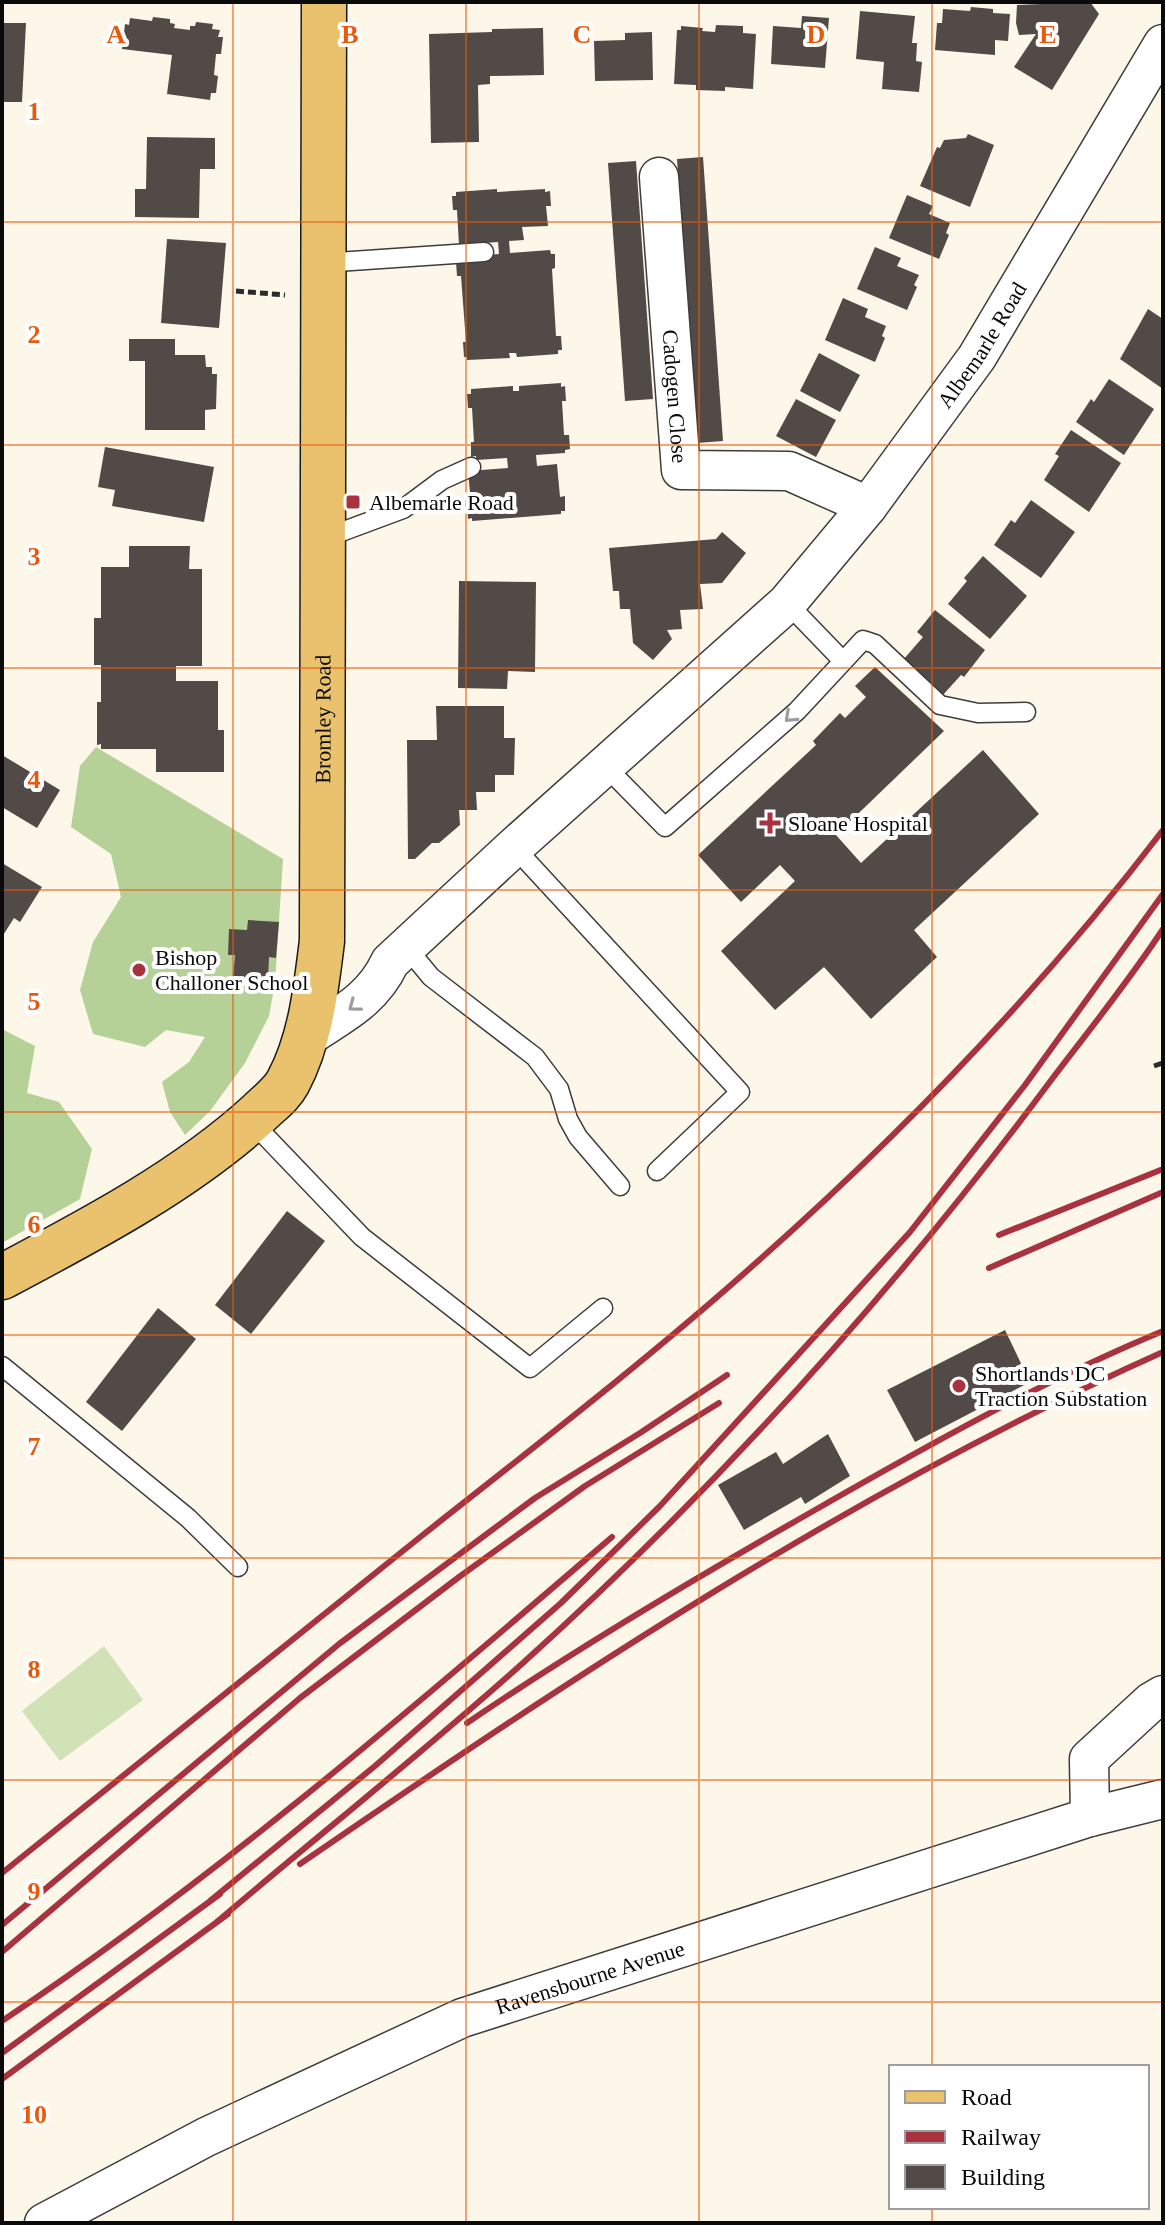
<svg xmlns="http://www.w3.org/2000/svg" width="1165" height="2225" viewBox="0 0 1165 2225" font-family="'Times New Roman',serif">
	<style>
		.green { fill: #d1e2b7 }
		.forest { fill: #b6d198 }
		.building { fill: #514a47 }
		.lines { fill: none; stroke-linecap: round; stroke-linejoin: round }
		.lane-casing { stroke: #3d3d3d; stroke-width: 21 }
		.street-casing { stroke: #3d3d3d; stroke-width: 41 }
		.primary-casing { stroke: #1b1b1b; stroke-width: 47 }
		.path { stroke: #2c2c2c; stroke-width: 5; stroke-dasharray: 8 4; stroke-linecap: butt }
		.lane { stroke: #fff; stroke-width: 18 }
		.street { stroke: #fff; stroke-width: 38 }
		.primary { stroke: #eac16c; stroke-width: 44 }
		.rail { stroke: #a93241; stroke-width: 6 }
		.oneway { stroke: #9d9d9d }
		.grid { fill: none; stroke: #e8590c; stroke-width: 2; stroke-opacity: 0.55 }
		.poi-dot { fill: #a93241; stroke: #fff; stroke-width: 3 }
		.labels { text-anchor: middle; stroke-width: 8; stroke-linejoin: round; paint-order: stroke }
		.street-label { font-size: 22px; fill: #0a0a0a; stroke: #fff }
		.poi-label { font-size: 22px; fill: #0a0a0a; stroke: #fff; text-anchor: start }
		.grid-label { font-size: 26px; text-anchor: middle; font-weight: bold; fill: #e8590c; stroke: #fff; stroke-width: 8; stroke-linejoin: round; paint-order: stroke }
	</style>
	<rect width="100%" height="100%" fill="#fdf7e9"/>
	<!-- green -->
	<path class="green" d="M 104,1646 L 143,1700 L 60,1761 L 22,1711 Z"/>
	<!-- forest -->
	<g class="forest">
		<path d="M 96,747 L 283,859 L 275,983 L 269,1016 L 245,1063 L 210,1111 L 185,1135 L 170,1112 L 162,1082 L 189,1062 L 205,1037 L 166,1030 L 145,1047 L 93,1034 L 80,990 L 93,942 L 121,897 L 111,854 L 71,827 L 80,766 Z"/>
		<path d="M 2,1029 L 35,1046 L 27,1093 L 59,1102 L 92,1149 L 80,1199 L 2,1243 Z"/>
	</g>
	<!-- building -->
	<g class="building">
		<path d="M 1090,2 L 1099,14 L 1052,90 L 1014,67 L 1036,34 L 1019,35 L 1016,23 L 1017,5 Z"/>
		<path d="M 971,7 L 993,9 L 993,13 L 1010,14 L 1008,41 L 995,40 L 995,55 L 935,50 L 937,23 L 942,23 L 943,9 L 970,11 Z"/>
		<path d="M 860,11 L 915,16 L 912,43 L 917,43 L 916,61 L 922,62 L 919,92 L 882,89 L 884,62 L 856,59 Z"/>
		<path d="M 802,16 L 829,18 L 825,68 L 771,64 L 773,26 L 801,28 Z"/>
		<path d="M 153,17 L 170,19 L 170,23 L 175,24 L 174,28 L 190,30 L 190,26 L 195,26 L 196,22 L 213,24 L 212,29 L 220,30 L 218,37 L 223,37 L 221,54 L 216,54 L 214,75 L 218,76 L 216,93 L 211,93 L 210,100 L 167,94 L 172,55 L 122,49 L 125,24 L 129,25 L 130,18 L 152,21 Z"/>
		<path d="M 2,23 L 26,23 L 22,102 L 2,102 Z"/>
		<path d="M 716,25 L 743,26 L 743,33 L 756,34 L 753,89 L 725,87 L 725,91 L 696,90 L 696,85 L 674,84 L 677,30 L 681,30 L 681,26 L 703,28 L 702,31 L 715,32 Z"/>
		<path d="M 543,28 L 544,75 L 490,76 L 490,84 L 478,85 L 479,142 L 431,143 L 429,34 L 492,32 L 492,29 Z"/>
		<path d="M 652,32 L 653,80 L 595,81 L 594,41 L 625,40 L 625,33 Z"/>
		<path d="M 968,134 L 994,145 L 970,207 L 920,186 L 937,147 L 940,148 L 944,140 L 966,138 Z"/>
		<path d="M 147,137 L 215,138 L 215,169 L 200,169 L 199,218 L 135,217 L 135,189 L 146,189 Z"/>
		<path d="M 703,157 L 723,441 L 697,443 L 677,159 Z"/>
		<path d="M 636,161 L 653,399 L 625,401 L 608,163 Z"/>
		<path d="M 497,189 L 497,192 L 545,189 L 545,192 L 550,191 L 551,206 L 546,206 L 548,226 L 522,227 L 524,240 L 509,241 L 510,253 L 550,250 L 551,254 L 555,254 L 555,268 L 552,269 L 556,336 L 561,336 L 562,350 L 558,350 L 558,354 L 517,357 L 516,353 L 509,353 L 510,358 L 467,360 L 467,357 L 464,357 L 463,342 L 466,342 L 461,276 L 457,276 L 456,262 L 460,257 L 499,254 L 498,242 L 459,245 L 457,210 L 453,210 L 452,196 L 456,196 L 456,192 Z"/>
		<path d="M 907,195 L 933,206 L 929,214 L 950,223 L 946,233 L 949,235 L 939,259 L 889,238 Z"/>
		<path d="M 167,239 L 226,243 L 219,328 L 161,323 Z"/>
		<path d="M 875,247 L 901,258 L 897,266 L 919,275 L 914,285 L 917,287 L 907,310 L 857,289 Z"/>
		<path d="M 843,298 L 868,309 L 865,317 L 886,326 L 882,336 L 885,338 L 875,362 L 825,340 Z"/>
		<path d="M 1148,309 L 1163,319 L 1163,389 L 1120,359 Z"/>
		<path d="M 129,339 L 175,339 L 175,355 L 205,355 L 206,367 L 212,367 L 212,374 L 217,374 L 216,409 L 205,410 L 205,430 L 145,430 L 145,361 L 129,361 Z"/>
		<path d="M 819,353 L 860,375 L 840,412 L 800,391 Z"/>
		<path d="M 1109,379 L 1154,409 L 1124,455 L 1076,422 L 1091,399 L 1094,402 Z"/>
		<path d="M 561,383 L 561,387 L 565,386 L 566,401 L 562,401 L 564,435 L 569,435 L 570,449 L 565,450 L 565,453 L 536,455 L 537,466 L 557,464 L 560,497 L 565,496 L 565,511 L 561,511 L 561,514 L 472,521 L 472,518 L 468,519 L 467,504 L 471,503 L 468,471 L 508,468 L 507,458 L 476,460 L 476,456 L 471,457 L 471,442 L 474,442 L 472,408 L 468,408 L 467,394 L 471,394 L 471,389 L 513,386 L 513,391 L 519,391 L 519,386 Z"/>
		<path d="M 796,399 L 836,420 L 816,457 L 776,436 Z"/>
		<path d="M 1071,430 L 1121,463 L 1089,512 L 1044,480 L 1059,456 L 1055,454 Z"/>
		<path d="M 105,447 L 214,467 L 204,522 L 112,506 L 115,490 L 98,487 Z"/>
		<path d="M 1031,500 L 1075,532 L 1041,578 L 994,545 L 1011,520 L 1015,523 Z"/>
		<path d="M 722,532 L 746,553 L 722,583 L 700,584 L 703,609 L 680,610 L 682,629 L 667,630 L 672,639 L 653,660 L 633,643 L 630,609 L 620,609 L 619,591 L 613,591 L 609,548 L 716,539 Z"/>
		<path d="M 129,546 L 190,546 L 189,569 L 202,569 L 202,666 L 176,666 L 176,681 L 218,681 L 218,730 L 224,730 L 224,772 L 156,772 L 156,749 L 101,749 L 101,744 L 97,745 L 97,702 L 101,702 L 101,665 L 94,665 L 94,618 L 101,618 L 101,567 L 129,567 Z"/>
		<path d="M 983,556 L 1027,596 L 990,639 L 948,604 L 967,581 L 964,578 Z"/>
		<path d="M 459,581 L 536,582 L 535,672 L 508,671 L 507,689 L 458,688 Z"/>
		<path d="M 935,610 L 985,650 L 964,677 L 961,675 L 942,696 L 903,660 L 923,637 L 917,632 Z"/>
		<path d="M 875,667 L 944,731 L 836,835 L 861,863 L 983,750 L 1039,814 L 914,930 L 937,957 L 871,1019 L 824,967 L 775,1010 L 721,951 L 795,881 L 780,865 L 741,902 L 698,855 L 816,745 L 813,741 L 840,713 L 845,718 L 866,697 L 855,686 Z"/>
		<path d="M 436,706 L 504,706 L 504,738 L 515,738 L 514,775 L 495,775 L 495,792 L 476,792 L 477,810 L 459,810 L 460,825 L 439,843 L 432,843 L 415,859 L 408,859 L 407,740 L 437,740 Z"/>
		<path d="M 2,755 L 60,790 L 37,828 L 2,807 Z"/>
		<path d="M 2,863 L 42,887 L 20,922 L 14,918 L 2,937 Z"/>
		<path d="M 248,920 L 279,922 L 276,958 L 269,957 L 268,980 L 233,978 L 235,955 L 228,955 L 229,929 L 247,930 Z"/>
		<path d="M 287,1211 L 325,1241 L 251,1334 L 215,1305 Z"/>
		<path d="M 158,1308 L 196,1339 L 122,1431 L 86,1402 Z"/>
		<path d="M 1005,1330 L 1030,1382 L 915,1442 L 887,1390 Z"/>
		<path d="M 828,1434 L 850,1476 L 805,1504 L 801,1497 L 744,1530 L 718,1485 L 776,1452 L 783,1464 Z"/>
	</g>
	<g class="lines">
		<defs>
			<g id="lane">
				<path d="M 322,263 L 484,252"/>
				<path d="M 325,538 L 403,509 L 442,480 L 471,467"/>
				<path d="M 787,603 L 842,660"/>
				<path d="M 606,767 L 665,827 L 797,711 L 863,640 L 875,644 L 940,705 L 978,713 L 1026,712"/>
				<path d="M 514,847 L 740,1092 L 657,1171"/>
				<path d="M 407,948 L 431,977 L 535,1057 L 559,1089 L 568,1119 L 578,1137 L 620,1186"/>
				<path d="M 251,1121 L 362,1237 L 530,1368 L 603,1308"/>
				<path d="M 2,1366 L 188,1518 L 238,1567"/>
			</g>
			<g id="street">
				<path id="s1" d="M 659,177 L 681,470 L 789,471 L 868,506"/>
				<path id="s2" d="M 306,1038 C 340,1015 372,1001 390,962 L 514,847 L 787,603 L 868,506 L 977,357 L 1163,44"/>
				<path d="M 1090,1817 L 1089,1759 L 1151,1702 L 1163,1695"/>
				<path id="s3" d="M 44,2223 L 206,2137 L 462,2018 L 1090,1817 L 1163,1799"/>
			</g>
			<g id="primary">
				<path id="s4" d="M 2,1277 C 89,1231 186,1180 259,1113 C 269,1103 281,1095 288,1082 C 311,1039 316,989 322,941 L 324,2"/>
			</g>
		</defs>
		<!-- lane casing -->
		<use href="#lane" class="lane-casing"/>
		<!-- street casing -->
		<use href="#street" class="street-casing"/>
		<!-- primary casing -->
		<use href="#primary" class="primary-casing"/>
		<!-- path -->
		<g class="path">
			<path d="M 236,291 L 285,295"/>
			<path d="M 1154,1066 L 1163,1063"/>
		</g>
		<!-- lane -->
		<use href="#lane" class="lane"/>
		<!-- street -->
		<use href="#street" class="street"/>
		<!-- primary -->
		<use href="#primary" class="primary"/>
		<!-- rail -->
		<g class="rail">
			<path d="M 999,1235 L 1163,1169"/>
			<path d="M 989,1268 L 1163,1192"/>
			<path d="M 467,1723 C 577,1648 692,1580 808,1514 C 923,1448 1040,1382 1163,1331"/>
			<path d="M 300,1864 C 578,1673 854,1490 1163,1352"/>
			<path d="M 2,1873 C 141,1761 280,1649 419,1538 C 530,1450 642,1364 748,1270 C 900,1136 1040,991 1163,830"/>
			<path d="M 211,1900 L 375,1766 L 561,1603 L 660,1506 L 910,1232 L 1025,1085 L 1163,894"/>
			<path d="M 218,1921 C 320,1834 425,1751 524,1662 C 719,1486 896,1289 1052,1079 C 1090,1029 1129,981 1163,929"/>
			<path d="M 2,1925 L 339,1644 L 535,1498 L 640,1433 L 727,1375"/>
			<path d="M 2,1952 L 300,1698 L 459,1577 L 585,1486 L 719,1403"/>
			<path d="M 2,2021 C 218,1877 415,1706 612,1537"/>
			<path d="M 2,2053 L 220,1894"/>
			<path d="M 2,2079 L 228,1914"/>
		</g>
	</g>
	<!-- one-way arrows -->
	<defs><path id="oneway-chevron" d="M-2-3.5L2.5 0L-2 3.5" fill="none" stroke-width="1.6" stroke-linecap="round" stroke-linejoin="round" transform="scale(2)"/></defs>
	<g class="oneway">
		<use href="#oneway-chevron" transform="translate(790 717) rotate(137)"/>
		<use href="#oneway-chevron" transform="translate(354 1006) rotate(143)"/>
	</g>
	<!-- grid -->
	<path class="grid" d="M 233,2 L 233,2223M 466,2 L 466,2223M 699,2 L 699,2223M 932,2 L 932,2067M 2,222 L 1163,222M 2,445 L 1163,445M 2,668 L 1163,668M 2,890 L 1163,890M 2,1112 L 1163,1112M 2,1335 L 1163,1335M 2,1558 L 1163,1558M 2,1780 L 1163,1780M 2,2002 L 1163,2002M 932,2207 L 932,2223"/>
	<!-- markers -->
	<g class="poi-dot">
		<rect x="345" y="494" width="16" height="16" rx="4"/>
		<path d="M766 811h8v8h8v8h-8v8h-8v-8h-8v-8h8z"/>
		<circle cx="139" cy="970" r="8"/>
		<circle cx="959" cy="1386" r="8"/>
	</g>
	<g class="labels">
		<!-- street labels -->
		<g class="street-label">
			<text dy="8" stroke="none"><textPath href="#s2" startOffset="974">Albemarle Road</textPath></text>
			<text dy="8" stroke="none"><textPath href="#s1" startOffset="220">Cadogen Close</textPath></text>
			<text dy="8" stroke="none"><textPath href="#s4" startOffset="716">Bromley Road</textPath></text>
			<text dy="8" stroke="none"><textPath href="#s3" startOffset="600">Ravensbourne Avenue</textPath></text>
		</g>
		<!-- poi labels -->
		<g class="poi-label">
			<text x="369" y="510">Albemarle Road</text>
			<text x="788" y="831">Sloane Hospital</text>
			<text x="155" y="965">Bishop<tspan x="155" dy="25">Challoner School</tspan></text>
			<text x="975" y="1381">Shortlands DC<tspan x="975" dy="25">Traction Substation</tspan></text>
		</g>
	</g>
	<g class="grid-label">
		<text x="116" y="43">A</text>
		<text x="350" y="43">B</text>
		<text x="582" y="43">C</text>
		<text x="816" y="43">D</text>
		<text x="1048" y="43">E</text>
		<text x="34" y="120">1</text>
		<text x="34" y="343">2</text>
		<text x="34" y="565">3</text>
		<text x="34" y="788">4</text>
		<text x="34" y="1010">5</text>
		<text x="34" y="1233">6</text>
		<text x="34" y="1455">7</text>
		<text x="34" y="1678">8</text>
		<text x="34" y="1900">9</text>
		<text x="34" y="2123">10</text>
	</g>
	<!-- border -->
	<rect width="1165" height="2225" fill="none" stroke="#0a0a0a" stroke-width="8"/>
	<!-- legend -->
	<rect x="889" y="2065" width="260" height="144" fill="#ffffff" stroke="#9d9d9d" stroke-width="2"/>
	<rect x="905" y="2091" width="40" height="12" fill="#eac16c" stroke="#9d9d9d" stroke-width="2"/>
	<text x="961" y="2105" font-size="24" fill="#0a0a0a">Road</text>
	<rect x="905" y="2131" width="40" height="12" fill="#a93241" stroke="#9d9d9d" stroke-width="2"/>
	<text x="961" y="2145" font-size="24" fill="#0a0a0a">Railway</text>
	<rect x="905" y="2165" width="40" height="24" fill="#514a47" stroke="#9d9d9d" stroke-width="2"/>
	<text x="961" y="2185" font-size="24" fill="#0a0a0a">Building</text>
</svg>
